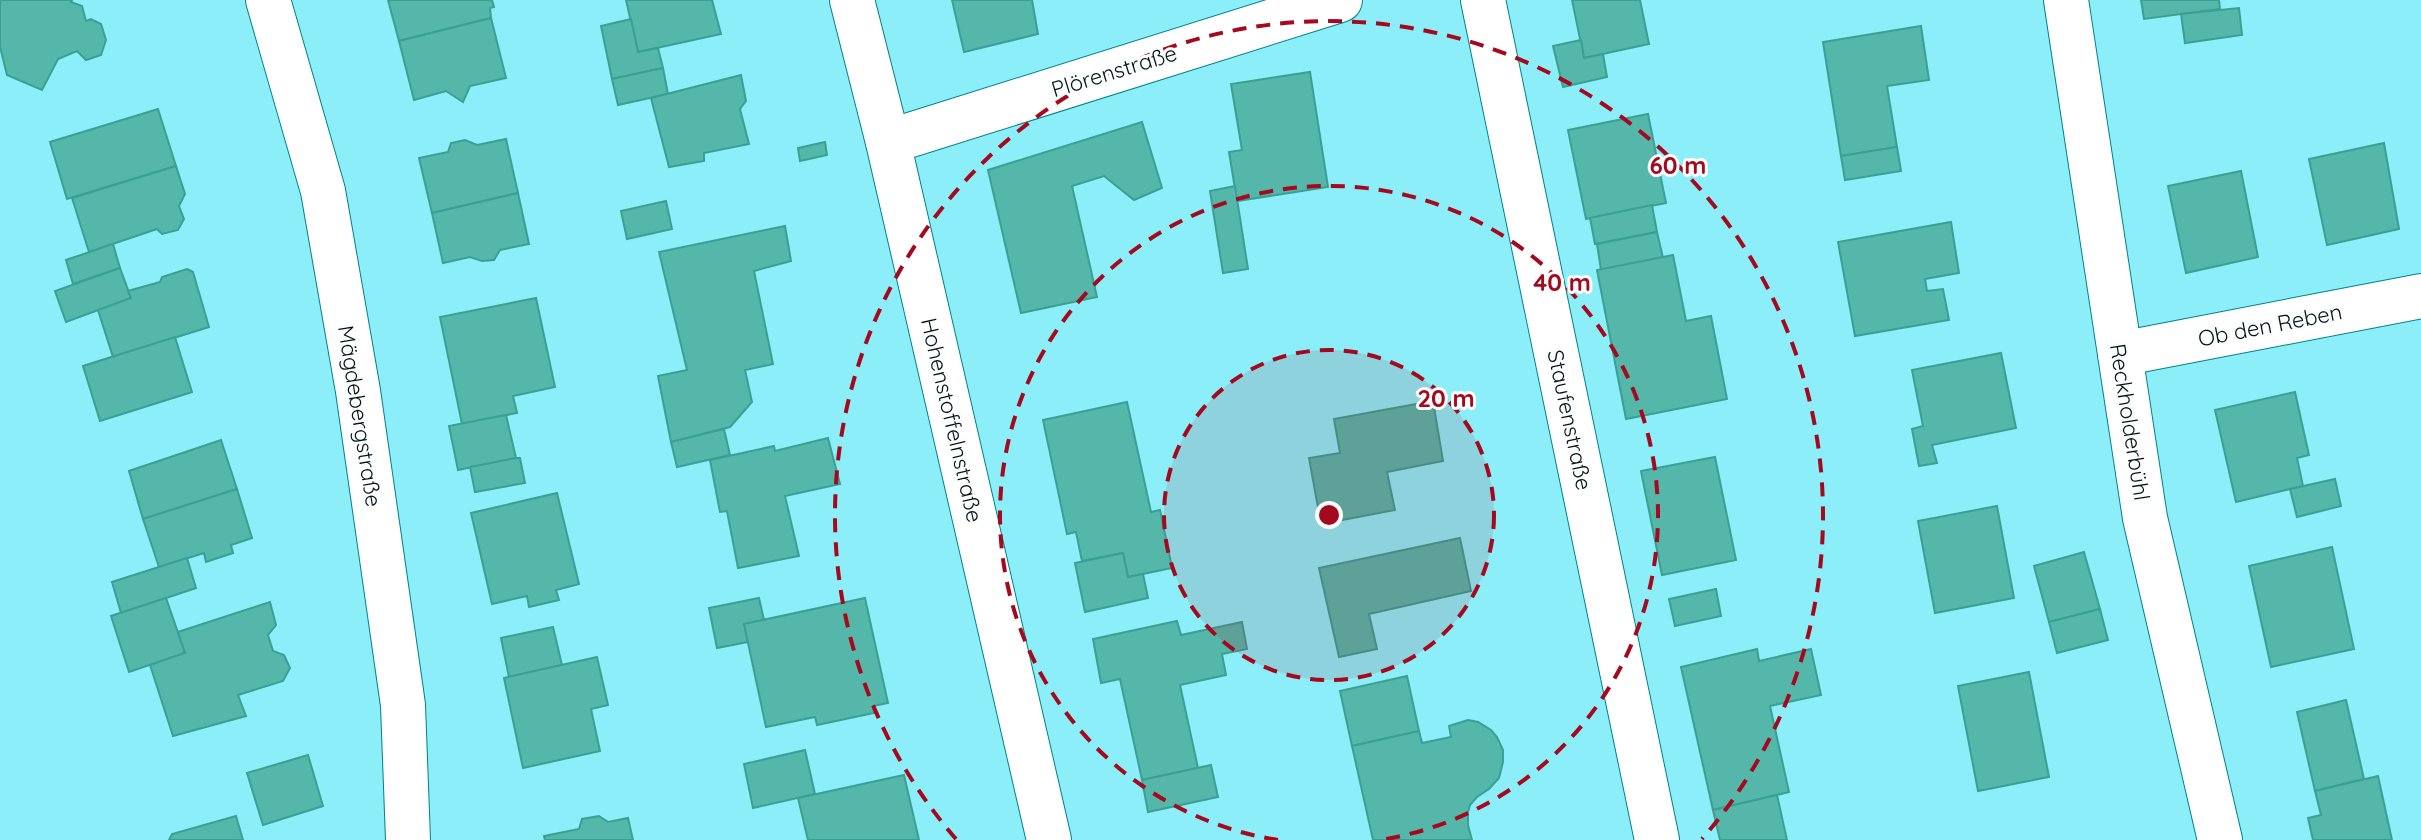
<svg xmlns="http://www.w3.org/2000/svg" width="2421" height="840" viewBox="0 0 2421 840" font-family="Quicksand,sans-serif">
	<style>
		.building { fill: #55b7aa; stroke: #3ba094; stroke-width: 2 }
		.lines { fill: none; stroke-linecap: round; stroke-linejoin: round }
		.minor-casing { stroke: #00818b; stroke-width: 46 }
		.minor { stroke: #fff; stroke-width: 44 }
		.ring { fill: none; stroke: #a4091e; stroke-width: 4; stroke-dasharray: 14 10 }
		.labels { text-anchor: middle; stroke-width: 6; stroke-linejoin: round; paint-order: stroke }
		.street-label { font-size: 22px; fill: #011517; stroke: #fdfdfd }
		.centre { fill: #a4091e; stroke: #fdfdfd; stroke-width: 4 }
		.ring-label { font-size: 24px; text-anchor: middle; font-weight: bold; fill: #a4091e; stroke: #fdfdfd; stroke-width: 6; stroke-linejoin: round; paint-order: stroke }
	</style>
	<rect width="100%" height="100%" fill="#8beef8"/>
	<!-- building -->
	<g class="building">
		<path d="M 0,0 L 72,0 L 71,2 L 82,6 L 86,21 L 91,19 L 101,24 L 106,40 L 101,55 L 86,60 L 77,51 L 58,59 L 42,90 L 7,75 L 0,47 Z"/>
		<path d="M 388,0 L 492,0 L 494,7 L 490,8 L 491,18 L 399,41 Z"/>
		<path d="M 626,0 L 712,0 L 721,34 L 638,52 Z"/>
		<path d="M 952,0 L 1032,0 L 1038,34 L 964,52 Z"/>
		<path d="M 1572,0 L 1640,0 L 1649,44 L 1584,58 Z"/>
		<path d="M 2141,0 L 2219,0 L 2220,9 L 2144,19 Z"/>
		<path d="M 2239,8 L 2242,35 L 2185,43 L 2181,14 Z"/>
		<path d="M 491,18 L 506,78 L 470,86 L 463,102 L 446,91 L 414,100 L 399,41 Z"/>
		<path d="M 631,19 L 638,52 L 658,48 L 663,68 L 612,79 L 601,26 Z"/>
		<path d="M 1921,26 L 1929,80 L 1887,86 L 1897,147 L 1841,156 L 1823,42 Z"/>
		<path d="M 1581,40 L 1584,58 L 1603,54 L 1607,77 L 1563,87 L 1553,46 Z"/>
		<path d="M 663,68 L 668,94 L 618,105 L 612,79 Z"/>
		<path d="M 1310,72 L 1328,187 L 1237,201 L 1229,152 L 1242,150 L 1231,84 Z"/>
		<path d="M 741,75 L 746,101 L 740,109 L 749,144 L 704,153 L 704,161 L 669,167 L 651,98 Z"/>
		<path d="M 158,109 L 176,166 L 67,199 L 50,142 Z"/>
		<path d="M 1648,114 L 1666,203 L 1586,219 L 1568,130 Z"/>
		<path d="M 1142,122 L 1162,188 L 1134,200 L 1104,176 L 1072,186 L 1097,297 L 1021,313 L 988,170 Z"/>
		<path d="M 506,139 L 518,193 L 432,213 L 419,158 L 448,152 L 451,143 L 465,140 L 477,145 Z"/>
		<path d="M 825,142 L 827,155 L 800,161 L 798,148 Z"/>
		<path d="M 2384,143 L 2399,229 L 2327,245 L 2309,159 Z"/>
		<path d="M 1897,147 L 1901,171 L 1845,180 L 1841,156 Z"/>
		<path d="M 176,166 L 185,194 L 179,206 L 184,219 L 178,230 L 162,234 L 157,229 L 89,252 L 72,198 Z"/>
		<path d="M 2241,171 L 2258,257 L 2186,273 L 2168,186 Z"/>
		<path d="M 1235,186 L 1248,269 L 1223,273 L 1210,191 Z"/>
		<path d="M 518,193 L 529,244 L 500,250 L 494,260 L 482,261 L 470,257 L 443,263 L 432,213 Z"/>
		<path d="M 666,201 L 672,229 L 627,239 L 621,211 Z"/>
		<path d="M 1652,205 L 1657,232 L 1595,244 L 1590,218 Z"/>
		<path d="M 1951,222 L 1959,273 L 1925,279 L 1927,291 L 1943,289 L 1949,320 L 1855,336 L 1838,242 Z"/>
		<path d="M 785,226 L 791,261 L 754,271 L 773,364 L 745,370 L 752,402 L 730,427 L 671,442 L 658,376 L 687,370 L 659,252 Z"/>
		<path d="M 1657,232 L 1663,258 L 1601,270 L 1597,244 Z"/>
		<path d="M 113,244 L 120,268 L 73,284 L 66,260 Z"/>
		<path d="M 1673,255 L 1686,321 L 1711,316 L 1727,399 L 1626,419 L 1597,270 Z"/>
		<path d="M 120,268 L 131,298 L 66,322 L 55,291 Z"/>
		<path d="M 187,269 L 193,272 L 209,327 L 113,357 L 98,310 L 131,298 L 128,291 L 160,282 L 162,277 Z"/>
		<path d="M 536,298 L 555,387 L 513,396 L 517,413 L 462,424 L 440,317 Z"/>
		<path d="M 175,337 L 192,392 L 100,421 L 83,366 Z"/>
		<path d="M 2001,353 L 2016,428 L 1932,445 L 1937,463 L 1919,466 L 1912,429 L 1923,426 L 1912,370 Z"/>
		<path d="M 2295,392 L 2309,455 L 2297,458 L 2303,486 L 2236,502 L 2215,410 Z"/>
		<path d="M 1433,401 L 1443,461 L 1387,472 L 1395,510 L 1321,524 L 1309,458 L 1340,453 L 1334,419 Z"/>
		<path d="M 1127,402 L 1151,512 L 1160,510 L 1172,568 L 1128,577 L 1123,553 L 1082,561 L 1076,532 L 1067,534 L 1043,420 Z"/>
		<path d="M 506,415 L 516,458 L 458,470 L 449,426 Z"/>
		<path d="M 724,429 L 730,455 L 677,467 L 671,442 Z"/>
		<path d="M 828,438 L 840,484 L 785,496 L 799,556 L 738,568 L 727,511 L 720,512 L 710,460 L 774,446 L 775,451 Z"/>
		<path d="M 221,440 L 237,489 L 143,519 L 129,471 Z"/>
		<path d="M 1715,457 L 1736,560 L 1662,575 L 1641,471 Z"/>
		<path d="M 516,458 L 520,458 L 525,483 L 475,492 L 470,467 Z"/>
		<path d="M 2335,479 L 2341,506 L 2297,517 L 2290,489 Z"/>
		<path d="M 237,489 L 252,538 L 231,545 L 233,553 L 206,562 L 204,553 L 159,567 L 143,519 Z"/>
		<path d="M 557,493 L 579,584 L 556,590 L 559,600 L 529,607 L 527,596 L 492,604 L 471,513 Z"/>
		<path d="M 1997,506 L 2014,598 L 1935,613 L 1918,521 Z"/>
		<path d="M 1460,538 L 1471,591 L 1369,614 L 1377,649 L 1339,657 L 1319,568 Z"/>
		<path d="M 2332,547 L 2354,649 L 2271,667 L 2249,566 Z"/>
		<path d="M 2084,552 L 2100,609 L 2049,622 L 2034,566 Z"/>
		<path d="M 1123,553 L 1128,577 L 1143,574 L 1148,598 L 1085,612 L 1075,563 Z"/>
		<path d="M 187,558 L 196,588 L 121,613 L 112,582 Z"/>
		<path d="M 1716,589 L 1721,616 L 1675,626 L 1669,599 Z"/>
		<path d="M 166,598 L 185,653 L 129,672 L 111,616 Z"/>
		<path d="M 759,598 L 764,620 L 744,624 L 748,642 L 717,648 L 709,608 Z"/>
		<path d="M 865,598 L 888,703 L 873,706 L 874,713 L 817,725 L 815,717 L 766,727 L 744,624 Z"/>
		<path d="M 270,602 L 276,625 L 268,635 L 273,651 L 284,655 L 290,668 L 283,681 L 238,695 L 246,716 L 173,736 L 150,665 L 185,653 L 178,632 Z"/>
		<path d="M 2100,609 L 2108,640 L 2057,653 L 2049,622 Z"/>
		<path d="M 1177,621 L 1181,635 L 1242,622 L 1247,649 L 1222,654 L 1226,675 L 1180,685 L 1198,768 L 1142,780 L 1120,679 L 1101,683 L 1093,639 Z"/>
		<path d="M 553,627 L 562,665 L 509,677 L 501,638 Z"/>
		<path d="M 1757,649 L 1759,661 L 1811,649 L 1821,695 L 1770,706 L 1789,792 L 1713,810 L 1681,667 Z"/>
		<path d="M 597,657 L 608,705 L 591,709 L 600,751 L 523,768 L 504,678 Z"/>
		<path d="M 2029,672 L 2049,777 L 1978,791 L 1958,686 Z"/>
		<path d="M 1407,676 L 1419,731 L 1352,746 L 1340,691 Z"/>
		<path d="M 2346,700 L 2364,779 L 2315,791 L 2297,712 Z"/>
		<path d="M 1468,720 L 1478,722 L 1491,730 L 1497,737 L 1503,750 L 1503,762 L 1499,778 L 1489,789 L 1477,797 L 1470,805 L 1468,812 L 1468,825 L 1472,840 L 1373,840 L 1352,746 L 1419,731 L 1422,743 L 1451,737 L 1449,726 Z"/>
		<path d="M 805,750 L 815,794 L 753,808 L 744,764 Z"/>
		<path d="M 308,755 L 323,806 L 263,825 L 247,773 Z"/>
		<path d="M 1211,765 L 1218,797 L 1148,812 L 1142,780 Z"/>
		<path d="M 904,775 L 919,840 L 808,840 L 798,798 Z"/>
		<path d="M 2378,776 L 2392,840 L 2313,840 L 2308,818 L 2321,815 L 2315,791 Z"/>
		<path d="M 1777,795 L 1787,840 L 1720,840 L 1713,810 Z"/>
		<path d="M 236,816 L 243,840 L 169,840 L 172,834 Z"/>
		<path d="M 599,816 L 608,822 L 628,818 L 633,840 L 545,840 L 544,836 L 579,829 L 582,819 Z"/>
	</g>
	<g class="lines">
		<defs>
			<g id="minor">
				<path d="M 268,0 L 323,191 L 358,391 L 403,705 L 408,840"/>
				<path d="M 852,0 L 888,142 L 1049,840"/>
				<path d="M 1483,0 L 1657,840"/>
				<path d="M 2066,0 L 2145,518 L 2220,840"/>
				<path d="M 888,142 L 1340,0"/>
				<path d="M 2120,354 L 2421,296"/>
			</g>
		</defs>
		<!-- minor casing -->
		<use href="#minor" class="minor-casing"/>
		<!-- minor -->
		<use href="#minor" class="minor"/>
	</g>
	<!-- distance rings -->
	<circle cx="1329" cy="515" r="165" fill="#a4091e" fill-opacity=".12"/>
	<g class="ring">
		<circle cx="1329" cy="515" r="165"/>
		<path d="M1278 840A329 329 0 1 1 1380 840"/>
		<path d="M956 839A494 494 0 1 1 1702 839"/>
	</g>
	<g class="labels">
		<!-- street labels -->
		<g class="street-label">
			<text transform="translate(1114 71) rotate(-17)" y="8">Plörenstraße</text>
			<text transform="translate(2270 325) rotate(-11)" y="8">Ob den Reben</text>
			<text transform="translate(360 416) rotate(81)" y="8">Mägdebergstraße</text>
			<text transform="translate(952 420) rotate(77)" y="8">Hohenstoffelnstraße</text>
			<text transform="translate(1570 420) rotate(78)" y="8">Staufenstraße</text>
			<text transform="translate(2130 422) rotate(81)" y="8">Reckholderbühl</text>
		</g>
	</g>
	<circle cx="1329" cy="515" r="12" class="centre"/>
	<g class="ring-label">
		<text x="1678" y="174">60 m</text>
		<text x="1562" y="291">40 m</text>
		<text x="1446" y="407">20 m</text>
	</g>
</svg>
